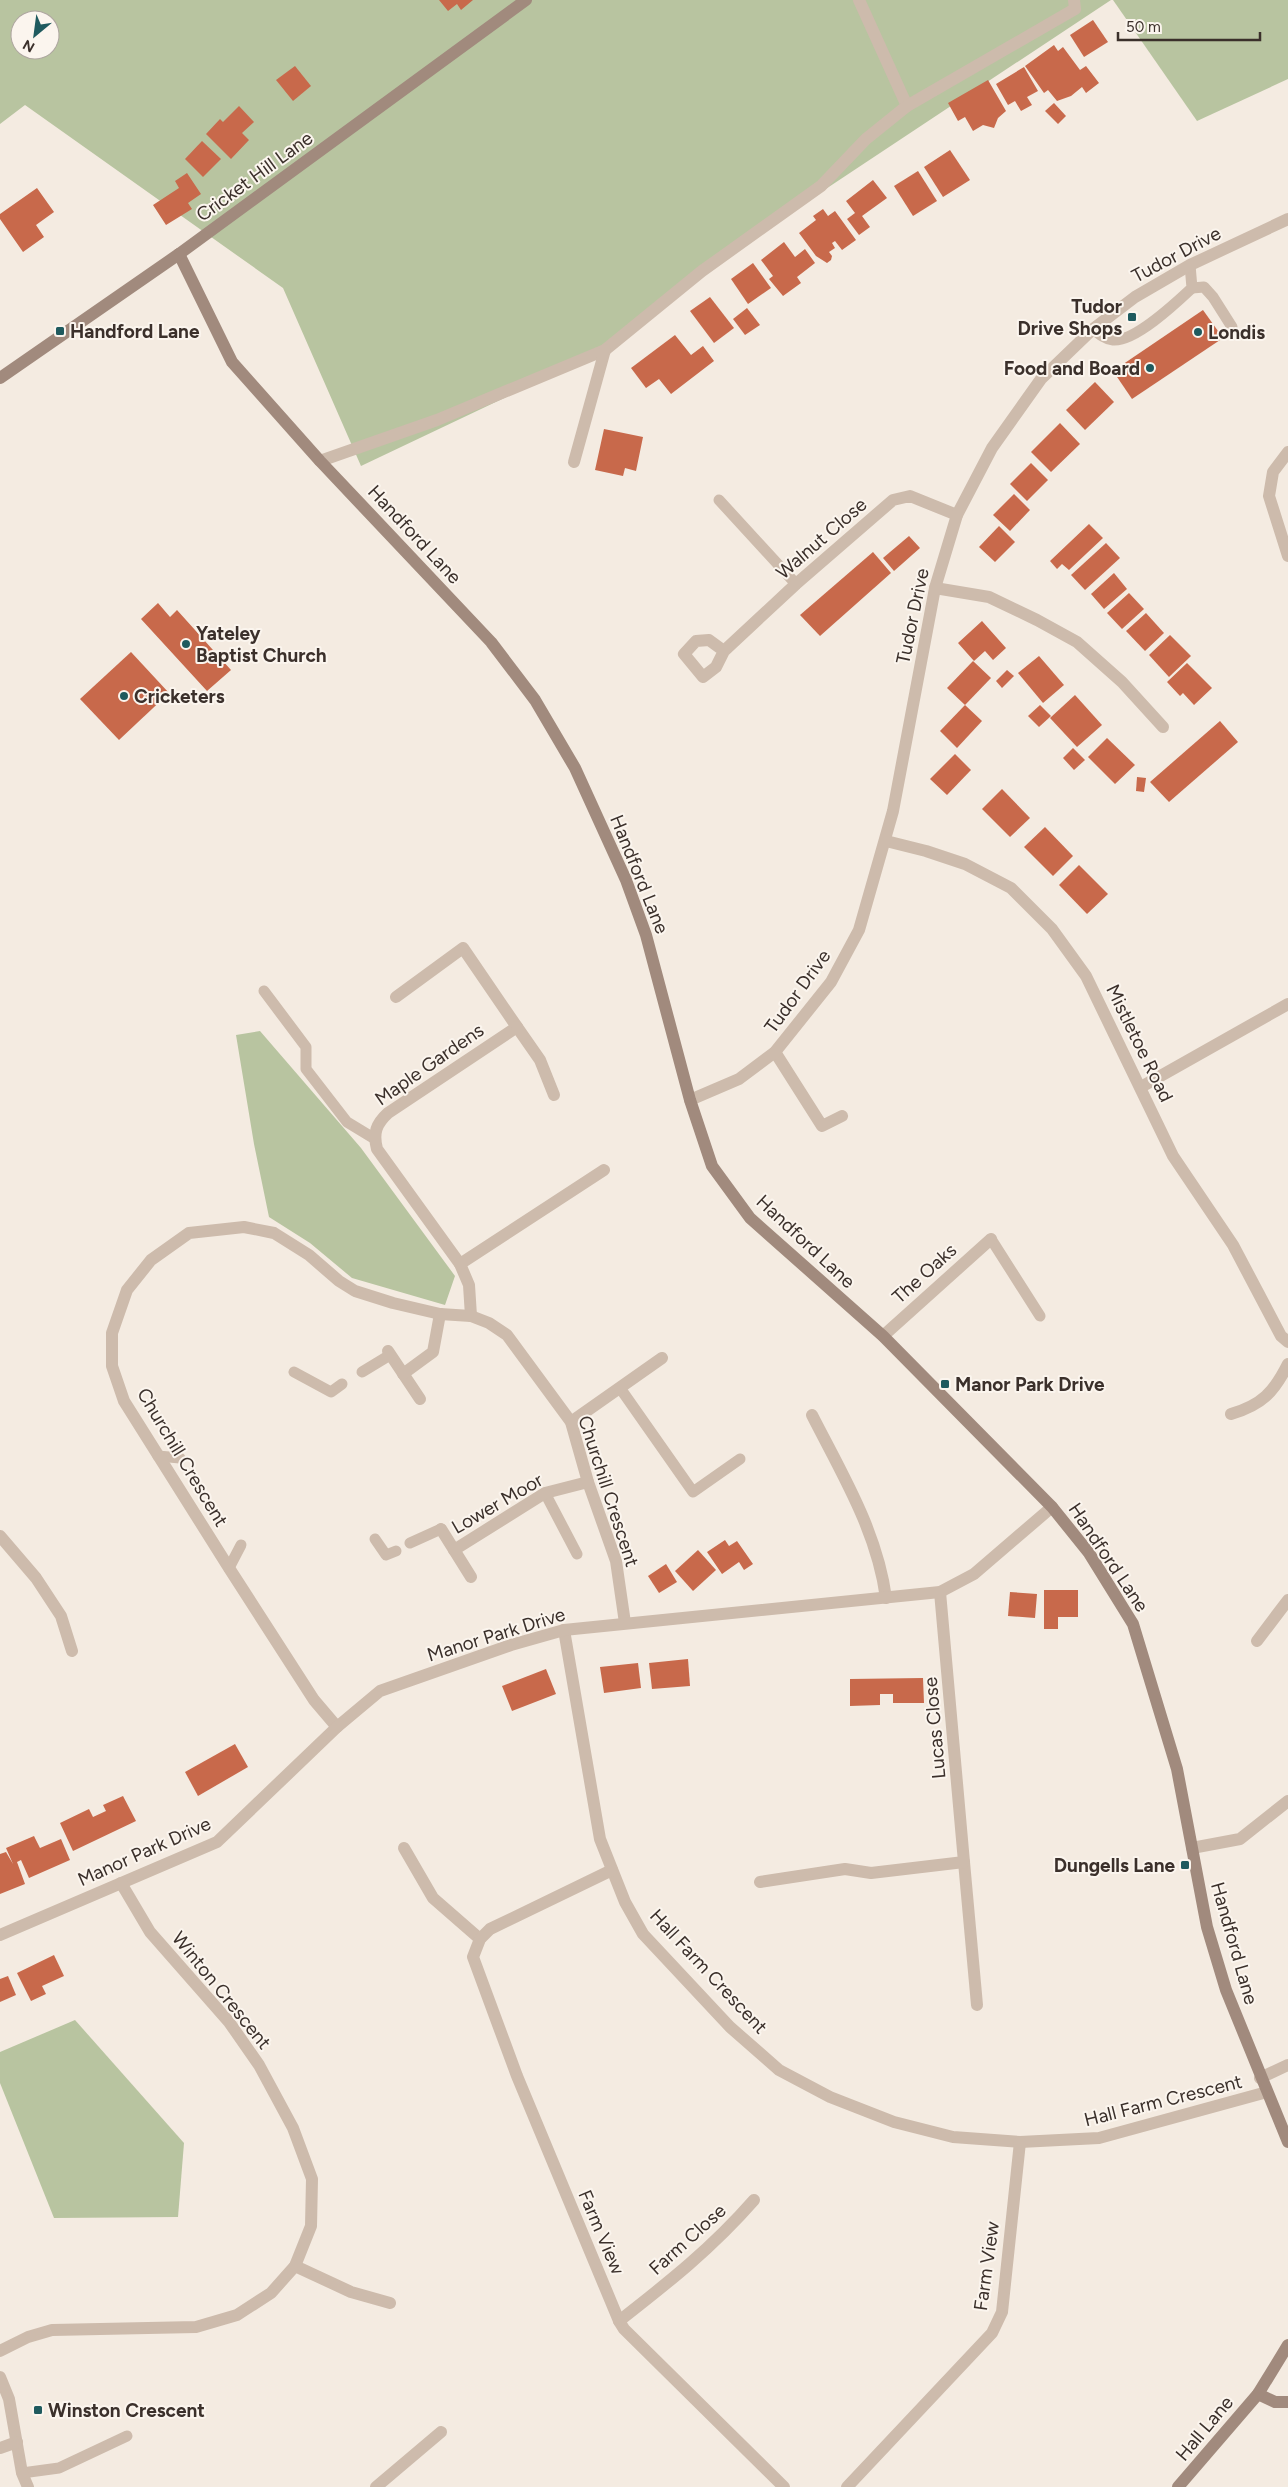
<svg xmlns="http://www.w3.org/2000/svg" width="1288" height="2487" viewBox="0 0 1288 2487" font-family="Figtree,sans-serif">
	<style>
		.green { fill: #b8c4a0; fill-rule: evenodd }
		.building { fill: #c8694b }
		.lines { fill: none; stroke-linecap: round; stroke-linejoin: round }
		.lane { stroke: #cdbbac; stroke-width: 11 }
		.street { stroke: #cdbbac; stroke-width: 12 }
		.secondary { stroke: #a18a7d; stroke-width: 12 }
		.poi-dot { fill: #1f5a5e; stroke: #fbf5ee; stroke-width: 2 }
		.labels { text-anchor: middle; stroke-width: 4; stroke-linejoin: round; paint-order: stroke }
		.street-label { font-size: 19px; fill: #3b302b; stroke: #fbf5ee }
		.poi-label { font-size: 19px; font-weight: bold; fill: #3b302b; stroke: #fbf5ee; text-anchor: start }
	</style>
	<rect width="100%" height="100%" fill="#f4ebe1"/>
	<!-- green -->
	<g class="green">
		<path d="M 0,0 L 1111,0 L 702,271 L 605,350 L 361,466 L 283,288 L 25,105 L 0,124 ZM 20,20 L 50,20 L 50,50 L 20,50 Z"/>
		<path d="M 1113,0 L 1288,0 L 1288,79 L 1197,121 Z"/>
		<path d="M 260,1031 L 361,1148 L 455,1276 L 445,1305 L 352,1278 L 310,1243 L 269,1217 L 254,1144 L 236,1035 Z"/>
		<path d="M 75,2020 L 184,2143 L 178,2217 L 54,2218 L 0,2083 L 0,2052 Z"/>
	</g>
	<!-- building -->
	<g class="building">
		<path d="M 439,0 L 473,0 L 461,10 L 457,4 L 448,11 Z"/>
		<path d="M 1093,20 L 1108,42 L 1084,57 L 1070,35 Z"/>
		<path d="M 1054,45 L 1058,51 L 1063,47 L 1080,70 L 1086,66 L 1099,83 L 1086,93 L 1082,87 L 1071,96 L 1057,101 L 1048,90 L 1044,93 L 1025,66 Z"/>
		<path d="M 295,66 L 311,86 L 293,101 L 276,80 Z"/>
		<path d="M 1024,67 L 1038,91 L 1027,97 L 1032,105 L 1021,111 L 1015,101 L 1008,105 L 996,84 Z"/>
		<path d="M 988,80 L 1006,111 L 998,118 L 994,128 L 983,125 L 973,131 L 965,117 L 958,121 L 948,103 Z"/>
		<path d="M 1054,103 L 1066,116 L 1058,124 L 1045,111 Z"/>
		<path d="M 239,106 L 254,122 L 242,133 L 249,140 L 231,159 L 206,134 L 220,119 L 223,122 Z"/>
		<path d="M 202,141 L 221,159 L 203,177 L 185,159 Z"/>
		<path d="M 950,150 L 970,180 L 943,197 L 924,167 Z"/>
		<path d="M 918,171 L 937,201 L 913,216 L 894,186 Z"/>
		<path d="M 187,173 L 201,194 L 188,203 L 192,209 L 166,225 L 153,205 L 179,188 L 175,181 Z"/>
		<path d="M 873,180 L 887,198 L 862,216 L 870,227 L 859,235 L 847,219 L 855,213 L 846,201 Z"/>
		<path d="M 37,188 L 54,212 L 36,225 L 44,237 L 23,252 L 0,219 L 0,214 Z"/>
		<path d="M 823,209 L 828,216 L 835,211 L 856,240 L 842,250 L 835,241 L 832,243 L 835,248 L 829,252 L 832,256 L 831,260 L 827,263 L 816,256 L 799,233 L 816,220 L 813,216 Z"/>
		<path d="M 784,242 L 795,257 L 805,249 L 815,263 L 797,277 L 801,283 L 783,296 L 769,279 L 773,276 L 761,260 Z"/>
		<path d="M 753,263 L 771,288 L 748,304 L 731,279 Z"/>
		<path d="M 710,297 L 734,328 L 714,343 L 690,311 Z"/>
		<path d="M 747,308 L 760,325 L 745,335 L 733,319 Z"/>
		<path d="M 1203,310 L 1223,338 L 1132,399 L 1113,371 Z"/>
		<path d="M 675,335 L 691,355 L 703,346 L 714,361 L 671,394 L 659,379 L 646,388 L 631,368 Z"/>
		<path d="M 1095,382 L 1114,402 L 1085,430 L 1066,410 Z"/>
		<path d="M 1060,423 L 1080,444 L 1051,472 L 1031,452 Z"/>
		<path d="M 604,429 L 643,437 L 636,471 L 625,468 L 623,476 L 595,470 Z"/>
		<path d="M 1031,463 L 1048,480 L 1027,501 L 1010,484 Z"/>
		<path d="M 1014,494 L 1030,510 L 1010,531 L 993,515 Z"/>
		<path d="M 1089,524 L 1103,538 L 1069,570 L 1062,564 L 1057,569 L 1050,561 Z"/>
		<path d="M 999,526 L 1015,542 L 995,562 L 979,547 Z"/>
		<path d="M 909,536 L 920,548 L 894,571 L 883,558 Z"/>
		<path d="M 1106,543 L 1120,558 L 1085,590 L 1071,575 Z"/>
		<path d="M 873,552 L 891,573 L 820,636 L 800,615 Z"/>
		<path d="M 1114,573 L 1127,589 L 1104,609 L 1091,594 Z"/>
		<path d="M 1129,593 L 1144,609 L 1122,629 L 1107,613 Z"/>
		<path d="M 158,603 L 170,617 L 177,610 L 231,670 L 207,691 L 141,619 Z"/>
		<path d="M 1146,613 L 1164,633 L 1145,651 L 1126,631 Z"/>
		<path d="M 982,621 L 1006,648 L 993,660 L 985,651 L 974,661 L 958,643 Z"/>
		<path d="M 1170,635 L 1191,656 L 1169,677 L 1149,655 Z"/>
		<path d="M 131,652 L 169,693 L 119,740 L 80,699 Z"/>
		<path d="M 1039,656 L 1064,685 L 1043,703 L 1018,673 Z"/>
		<path d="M 973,661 L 991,678 L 965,705 L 947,688 Z"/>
		<path d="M 1187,663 L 1212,688 L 1194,705 L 1183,693 L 1180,696 L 1167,682 Z"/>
		<path d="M 1007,670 L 1014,676 L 1002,688 L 996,681 Z"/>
		<path d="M 1075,695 L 1102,725 L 1077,747 L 1050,718 Z"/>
		<path d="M 965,705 L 982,721 L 957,748 L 940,731 Z"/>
		<path d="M 1040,705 L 1051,716 L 1039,727 L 1028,716 Z"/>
		<path d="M 1220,721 L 1238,742 L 1169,802 L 1150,782 Z"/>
		<path d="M 1107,738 L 1135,765 L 1115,784 L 1088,757 Z"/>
		<path d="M 1073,748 L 1085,760 L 1074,770 L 1063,758 Z"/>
		<path d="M 955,754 L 971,770 L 947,795 L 930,779 Z"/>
		<path d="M 1137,777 L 1146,778 L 1144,792 L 1136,791 Z"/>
		<path d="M 1002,789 L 1030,818 L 1010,837 L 982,809 Z"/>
		<path d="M 1045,827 L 1073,856 L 1053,876 L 1024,847 Z"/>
		<path d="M 1079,865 L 1108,894 L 1087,914 L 1059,885 Z"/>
		<path d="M 725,1540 L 729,1546 L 737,1541 L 753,1564 L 744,1570 L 739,1562 L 722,1574 L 707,1552 Z"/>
		<path d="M 698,1550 L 716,1570 L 693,1591 L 675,1571 Z"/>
		<path d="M 666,1564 L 677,1582 L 659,1593 L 648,1576 Z"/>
		<path d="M 1044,1590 L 1078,1590 L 1078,1617 L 1058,1617 L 1058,1629 L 1044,1629 Z"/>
		<path d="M 1010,1592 L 1037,1594 L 1035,1618 L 1008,1616 Z"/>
		<path d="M 688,1659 L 690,1686 L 652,1689 L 649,1663 Z"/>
		<path d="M 638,1663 L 641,1688 L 604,1693 L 600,1667 Z"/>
		<path d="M 546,1669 L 556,1694 L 512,1711 L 502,1686 Z"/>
		<path d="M 923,1678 L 924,1703 L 893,1703 L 893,1694 L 880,1694 L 880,1705 L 850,1706 L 850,1679 Z"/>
		<path d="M 235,1744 L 248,1767 L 198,1796 L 185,1772 Z"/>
		<path d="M 123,1796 L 136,1821 L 73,1851 L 60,1823 L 89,1809 L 93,1817 L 106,1811 L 103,1805 Z"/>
		<path d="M 34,1836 L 40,1848 L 61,1839 L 70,1860 L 29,1878 L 21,1860 L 17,1862 L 25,1884 L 0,1894 L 0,1854 L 6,1852 L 13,1864 L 6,1848 Z"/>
		<path d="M 54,1955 L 64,1976 L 42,1986 L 46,1994 L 31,2001 L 17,1973 Z"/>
		<path d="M 8,1976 L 16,1995 L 0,2002 L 0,1979 Z"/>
	</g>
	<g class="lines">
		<!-- lane -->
		<g class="lane">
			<path d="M 1192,288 L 1204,287 L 1213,297 L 1232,327"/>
			<path d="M 1093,329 C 1099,334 1105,339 1113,340 C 1135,342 1176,303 1192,288 L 1190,265"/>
			<path d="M 719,500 L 796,584"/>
			<path d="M 264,991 L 306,1047 L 306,1069 L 347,1122 L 375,1139"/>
			<path d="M 991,1239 L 1040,1316"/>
			<path d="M 294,1372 L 331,1392 L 342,1384"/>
			<path d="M 362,1372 L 390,1355"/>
			<path d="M 620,1388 L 693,1492 L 740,1459"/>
			<path d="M 158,1456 L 180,1458"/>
			<path d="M 545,1493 L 577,1554"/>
			<path d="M 375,1539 L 386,1555 L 396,1551"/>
			<path d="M 410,1543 L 441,1529"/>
			<path d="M 229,1568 L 241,1545"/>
			<path d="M 22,2473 L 59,2468 L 127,2436"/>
		</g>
		<!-- street -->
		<g class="street">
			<path d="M 859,0 L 907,106"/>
			<path d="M 1288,452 L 1273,472 L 1269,496 L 1288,556"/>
			<path d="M 320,461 L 437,420 L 605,350 L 702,271 L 821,186 L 866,139 L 907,106 L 1075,9 L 1074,0"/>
			<path d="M 574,462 L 605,350"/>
			<path d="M 935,588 L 989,597 L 1037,620 L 1077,642 L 1122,682 L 1163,727"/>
			<path d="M 724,651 L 709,640 L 696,641 L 684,654 L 703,677 L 716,667 L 724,651 L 796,584 L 893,500 L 910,496 L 957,515"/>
			<path d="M 886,841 L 926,851 L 965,864 L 1011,888 L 1052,929 L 1086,976 L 1173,1156 L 1233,1245 L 1281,1336 L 1288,1342"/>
			<path d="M 396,997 L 463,948 L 517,1027 L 388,1113 C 376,1124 373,1133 377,1149 L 460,1264 L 469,1285 L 471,1316"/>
			<path d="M 517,1027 L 540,1060 L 554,1095"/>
			<path d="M 775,1052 L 822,1126 L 842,1116"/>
			<path d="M 1141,1087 L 1288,1004"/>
			<path d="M 690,1100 L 739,1079 L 775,1052 L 831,982 L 859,930 L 893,811 L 935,588 L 957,515 L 992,448 L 1041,379 L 1093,329 L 1135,297 L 1190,265 L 1288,219"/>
			<path d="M 460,1264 L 604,1170"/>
			<path d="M 883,1336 L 991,1239"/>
			<path d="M 388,1351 L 420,1399"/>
			<path d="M 403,1374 L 433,1352 L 440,1314"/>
			<path d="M 1231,1414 C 1262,1405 1274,1392 1288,1364"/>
			<path d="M 812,1415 C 842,1474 877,1531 886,1598"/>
			<path d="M 571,1422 L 662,1358"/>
			<path d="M 441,1529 L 471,1577"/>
			<path d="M 0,1536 L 36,1578 L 61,1616 L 72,1651"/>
			<path d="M 454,1550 L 545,1493 L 588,1482"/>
			<path d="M 564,1630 L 600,1839 L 625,1902 L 643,1934 L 730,2027 L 779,2070 L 830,2097 L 894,2122 L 953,2137 L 1020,2142 L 1099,2138 L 1267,2092"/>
			<path d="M 1257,1641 L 1288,1600"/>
			<path d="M 337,1727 L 314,1700 L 229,1568 L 124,1401 L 112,1366 L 112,1333 L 127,1290 L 151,1260 L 189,1233 L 244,1227 L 274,1233 L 309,1255 L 339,1281 L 355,1291 L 393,1303 L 440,1314 L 471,1316 L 489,1323 L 507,1335 L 571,1422 L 588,1482 L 616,1561 L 625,1623"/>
			<path d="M 404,1848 L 433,1898 L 480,1939"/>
			<path d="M 1192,1848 L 1240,1839 L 1288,1801"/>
			<path d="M 964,1862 L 977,2005"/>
			<path d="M 612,1870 L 490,1929 L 480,1939 L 473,1957 L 517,2076 L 619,2321 L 624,2329 L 784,2487"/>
			<path d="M 760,1882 L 845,1869 L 871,1873 L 964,1862 L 940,1592"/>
			<path d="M 0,1935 L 217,1842 L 337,1727 L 380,1691 L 511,1645 L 564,1630 L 940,1592 L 974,1574 L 1052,1507"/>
			<path d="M 1260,2078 L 1288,2065"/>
			<path d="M 295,2266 L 351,2292 L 390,2303"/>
			<path d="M 619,2321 C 669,2282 712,2248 754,2200"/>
			<path d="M 0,2351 L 28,2337 L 52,2330 L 196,2327 L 237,2315 L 271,2293 L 295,2266 L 311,2226 L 312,2179 L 293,2128 L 259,2065 L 229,2022 L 150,1932 L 121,1883"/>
			<path d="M 0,2377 L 9,2399 L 22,2473 L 28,2487"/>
			<path d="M 0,2448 L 17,2442"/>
			<path d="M 376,2487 L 441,2432"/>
			<path d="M 847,2487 L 992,2333 L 1002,2312 L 1020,2142"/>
		</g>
		<!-- secondary -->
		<g class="secondary">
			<path d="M 179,254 L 232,362 L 320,461 L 491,642 L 535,700 L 575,768 L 626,880 L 646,935 L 690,1100 L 712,1166 L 750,1218 L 883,1336 L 1052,1507 L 1089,1553 L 1133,1624 L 1177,1769 L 1207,1927 L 1226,1990 L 1288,2142"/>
			<path d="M 0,378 L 179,254 L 526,0"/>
			<path d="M 1258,2394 L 1275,2402 L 1288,2402"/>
			<path d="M 1178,2487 L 1258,2394 L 1288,2345"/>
		</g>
	</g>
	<!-- markers -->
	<g class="poi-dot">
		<rect x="1127" y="312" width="10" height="10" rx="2.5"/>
		<rect x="55" y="326" width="10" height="10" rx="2.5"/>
		<circle cx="1198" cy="332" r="5"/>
		<circle cx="1150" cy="368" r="5"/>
		<circle cx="186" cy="644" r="5"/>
		<circle cx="124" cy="696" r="5"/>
		<rect x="940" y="1379" width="10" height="10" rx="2.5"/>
		<rect x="1180" y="1860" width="10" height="10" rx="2.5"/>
		<rect x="33" y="2405" width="10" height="10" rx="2.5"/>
	</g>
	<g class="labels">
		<!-- street labels -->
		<g class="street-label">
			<text transform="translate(254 176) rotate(-36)" y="7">Cricket Hill Lane</text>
			<text transform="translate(1176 254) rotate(-28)" y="7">Tudor Drive</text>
			<text transform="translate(415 534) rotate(47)" y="7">Handford Lane</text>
			<text transform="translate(821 538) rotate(-41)" y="7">Walnut Close</text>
			<text transform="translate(912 616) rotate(-78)" y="7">Tudor Drive</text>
			<text transform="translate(640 874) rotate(68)" y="7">Handford Lane</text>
			<text transform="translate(797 991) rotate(-54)" y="7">Tudor Drive</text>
			<text transform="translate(1140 1043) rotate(64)" y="7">Mistletoe Road</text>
			<text transform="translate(429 1064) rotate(-35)" y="7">Maple Gardens</text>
			<text transform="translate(806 1241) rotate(43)" y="7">Handford Lane</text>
			<text transform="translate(924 1273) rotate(-42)" y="7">The Oaks</text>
			<text transform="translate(183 1457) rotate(59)" y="7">Churchill Crescent</text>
			<text transform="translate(609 1491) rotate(72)" y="7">Churchill Crescent</text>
			<text transform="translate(497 1503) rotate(-30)" y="7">Lower Moor</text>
			<text transform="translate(1109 1557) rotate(56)" y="7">Handford Lane</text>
			<text transform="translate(496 1634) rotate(-17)" y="7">Manor Park Drive</text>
			<text transform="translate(934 1728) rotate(-95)" y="7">Lucas Close</text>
			<text transform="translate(144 1851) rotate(-24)" y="7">Manor Park Drive</text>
			<text transform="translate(1235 1943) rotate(74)" y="7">Handford Lane</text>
			<text transform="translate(709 1971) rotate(47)" y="7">Hall Farm Crescent</text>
			<text transform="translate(222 1990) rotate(51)" y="7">Winton Crescent</text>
			<text transform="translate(1163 2100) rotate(-14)" y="7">Hall Farm Crescent</text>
			<text transform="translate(602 2232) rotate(67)" y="7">Farm View</text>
			<text transform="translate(687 2239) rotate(-42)" y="7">Farm Close</text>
			<text transform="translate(986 2266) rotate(-82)" y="7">Farm View</text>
			<text transform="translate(1204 2428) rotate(-50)" y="7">Hall Lane</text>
		</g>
		<!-- poi labels -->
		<g class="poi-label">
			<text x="1122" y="313" text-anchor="end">Tudor<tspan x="1122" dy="22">Drive Shops</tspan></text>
			<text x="70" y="338">Handford Lane</text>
			<text x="1208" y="339">Londis</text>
			<text x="1140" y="375" text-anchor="end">Food and Board</text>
			<text x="196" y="640">Yateley<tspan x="196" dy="22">Baptist Church</tspan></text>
			<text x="134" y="703">Cricketers</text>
			<text x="955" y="1391">Manor Park Drive</text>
			<text x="1175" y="1872" text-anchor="end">Dungells Lane</text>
			<text x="48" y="2417">Winston Crescent</text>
		</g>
	</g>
	<!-- north arrow -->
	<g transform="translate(35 35) rotate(209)"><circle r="24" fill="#fbf5ee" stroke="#aea6a0"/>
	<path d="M0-4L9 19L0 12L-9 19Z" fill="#1f5a5e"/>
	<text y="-8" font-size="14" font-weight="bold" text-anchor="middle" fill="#3b302b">N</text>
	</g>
	<!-- scale -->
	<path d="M1118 32v8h142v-8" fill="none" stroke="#3b302b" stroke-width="2.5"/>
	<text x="1126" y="32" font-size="15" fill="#3b302b" stroke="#fbf5ee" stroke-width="4" paint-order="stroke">50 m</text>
</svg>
